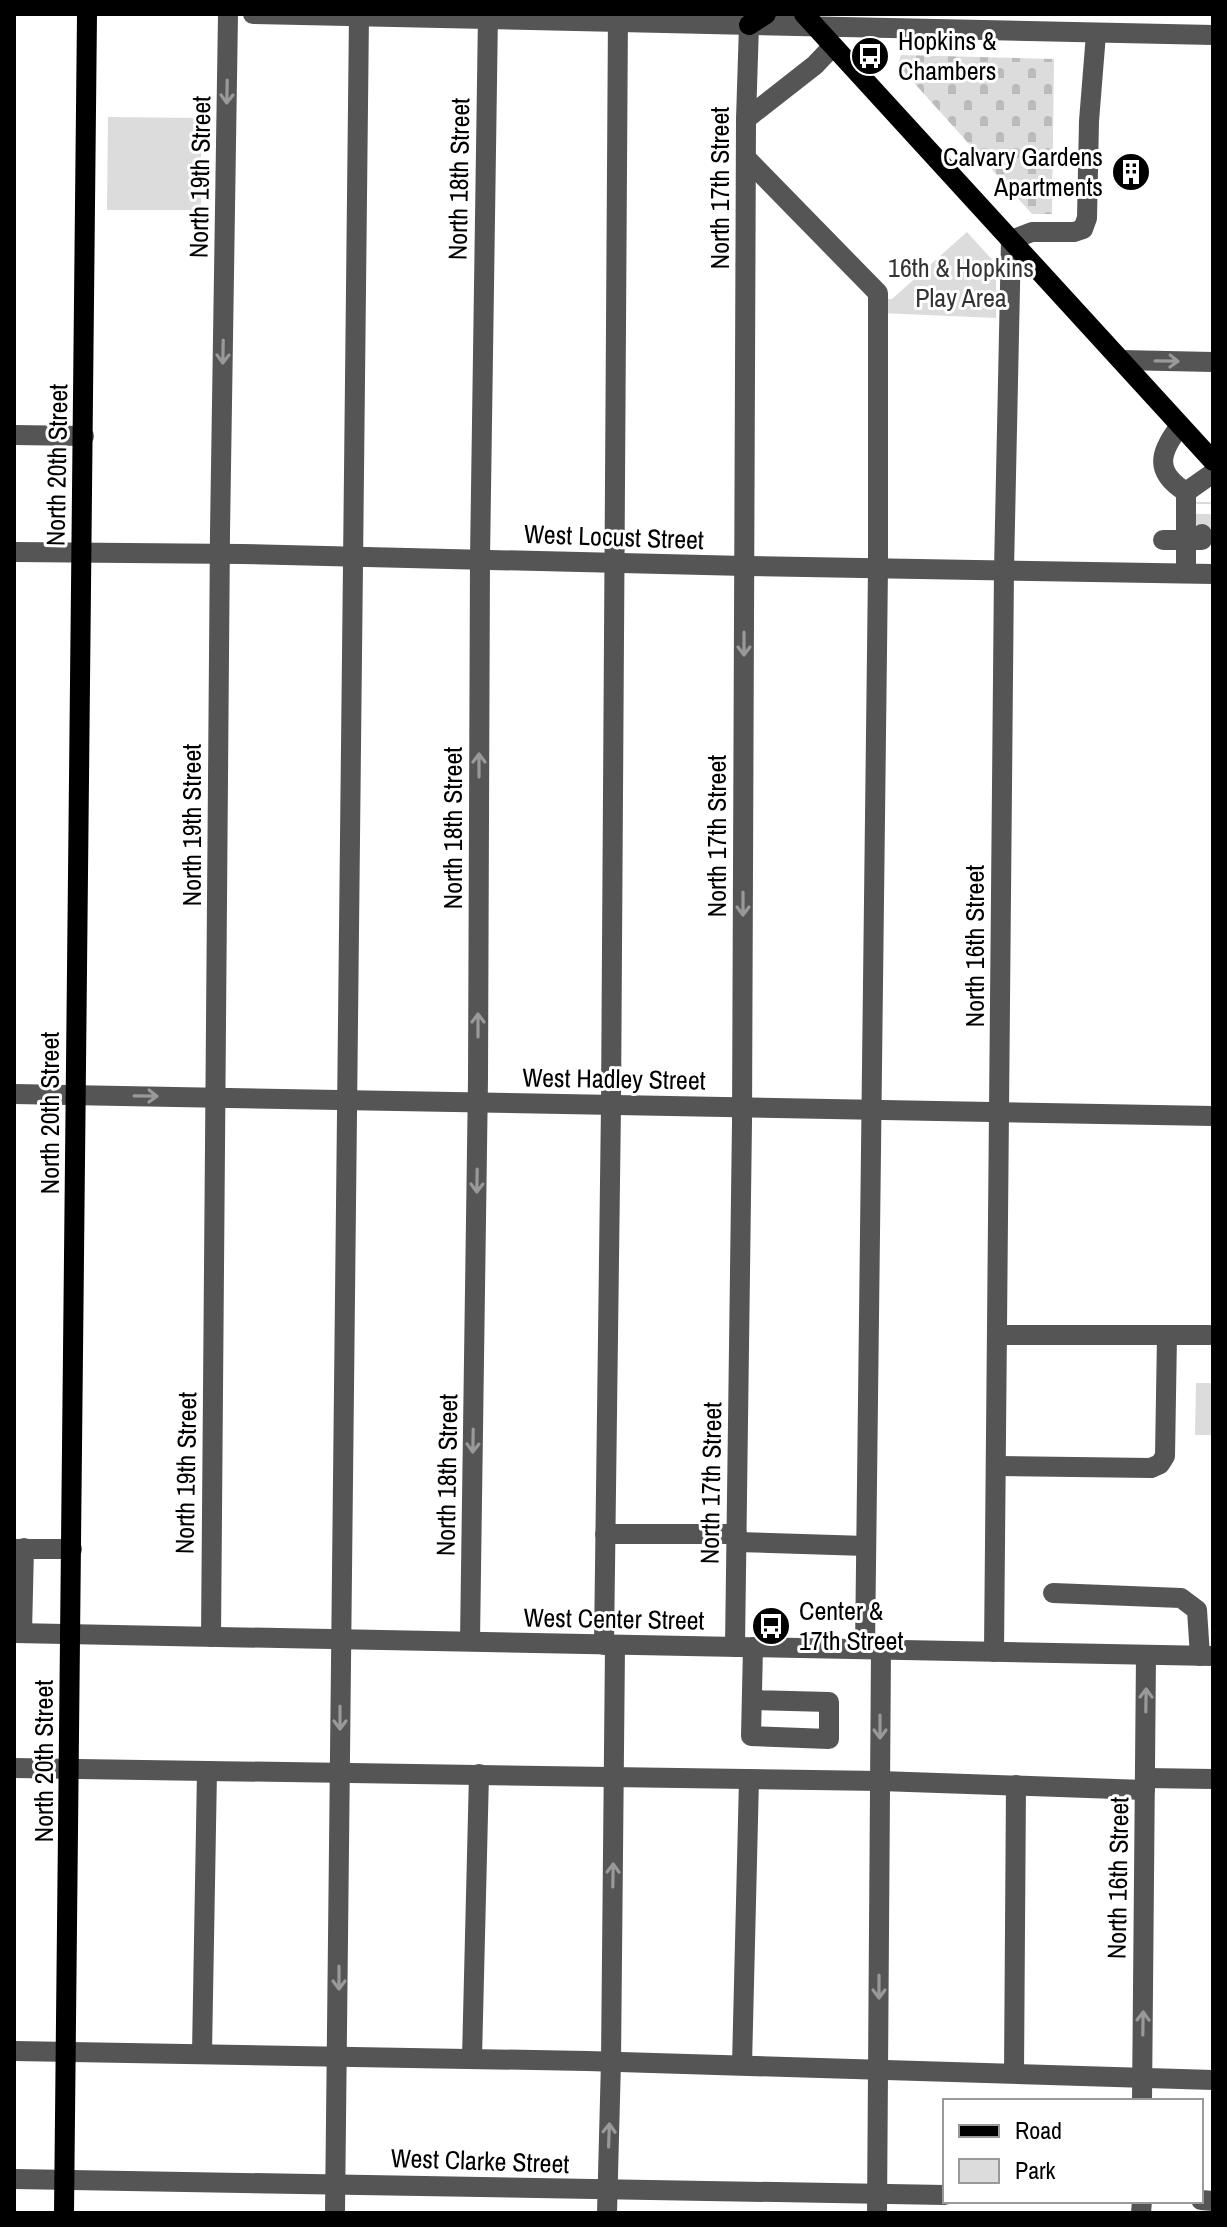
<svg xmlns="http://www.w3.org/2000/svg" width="1227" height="2227" viewBox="0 0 1227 2227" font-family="'Archivo Narrow',sans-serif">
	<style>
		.cemetery { fill: url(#cemetery-stones) }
		.green { fill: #dcdcdc }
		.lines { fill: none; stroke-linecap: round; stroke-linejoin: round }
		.minor-tunnel { stroke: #d9d9d9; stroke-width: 20; stroke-dasharray: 20 10; stroke-linecap: butt }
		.minor { stroke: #555; stroke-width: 20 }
		.major { stroke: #000; stroke-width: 20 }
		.oneway { stroke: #999 }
		.labels { text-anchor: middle; stroke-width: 6; stroke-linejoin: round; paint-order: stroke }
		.poi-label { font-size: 26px; fill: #000; stroke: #fff; text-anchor: start }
		.street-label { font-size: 26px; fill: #000; stroke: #fff }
		.park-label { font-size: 26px; fill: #333; stroke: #fff }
	</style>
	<defs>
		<pattern id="cemetery-stones" width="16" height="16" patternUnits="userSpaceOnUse" patternTransform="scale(2)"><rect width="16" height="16" fill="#dcdcdc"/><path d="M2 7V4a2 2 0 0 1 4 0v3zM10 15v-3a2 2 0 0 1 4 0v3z" fill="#bbb"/></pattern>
	</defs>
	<rect width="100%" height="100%" fill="#fff"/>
	<!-- cemetery -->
	<path class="cemetery" d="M 901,55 L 1054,59 L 1052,214 L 1032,214 L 898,65 Z"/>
	<!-- green -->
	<g class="green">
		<path d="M 108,117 L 201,118 L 201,210 L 107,210 Z"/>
		<path d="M 967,232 L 996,264 L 996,318 L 880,313 L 880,299 L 892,299 Z"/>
		<path d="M 1196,1383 L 1213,1383 L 1213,1435 L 1195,1435 Z"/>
	</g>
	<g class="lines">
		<!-- minor-tunnel -->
		<path class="minor-tunnel" d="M 1202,534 L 1203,502"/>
		<!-- minor -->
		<g class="minor">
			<path d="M 253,14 L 1213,35"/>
			<path d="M 746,119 L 815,65 L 833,46"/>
			<path d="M 746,158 L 878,293 L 878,568 L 865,1649"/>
			<path d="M 1121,360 L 1213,362"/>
			<path d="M 1180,426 C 1159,453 1154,472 1186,492"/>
			<path d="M 14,435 L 84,436"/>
			<path d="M 1163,540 L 1202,540 L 1202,534"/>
			<path d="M 14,552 L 241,554 L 745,566 L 1213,574"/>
			<path d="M 1186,573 L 1186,492 L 1213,473"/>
			<path d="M 14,1094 L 1213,1116"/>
			<path d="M 998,1335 L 1213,1335"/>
			<path d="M 997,1466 L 1151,1468 L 1160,1464 L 1165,1456 L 1167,1335"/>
			<path d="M 605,1534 L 737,1534"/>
			<path d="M 737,1542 L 866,1546"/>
			<path d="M 14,1549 L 72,1549"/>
			<path d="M 1053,1593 L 1181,1598 L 1197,1610 L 1200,1656"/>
			<path d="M 14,1633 L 1213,1656"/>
			<path d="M 22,1633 L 24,1548"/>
			<path d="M 211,1637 L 220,533 L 228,14"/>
			<path d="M 470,1641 L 478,1079 L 480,559 L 488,14"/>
			<path d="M 604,1645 L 611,1105 L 618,14"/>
			<path d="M 735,1647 L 742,1122 L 746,119 L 749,25"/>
			<path d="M 994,1652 L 1004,570 L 1011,240 L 1032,232 L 1074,232 L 1083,229 L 1087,218 L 1089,121 L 1096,34"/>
			<path d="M 753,1700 L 829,1702 L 829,1739 L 751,1736 L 753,1647"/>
			<path d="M 14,1768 L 880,1781 L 1145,1790"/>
			<path d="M 1145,1778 L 1213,1779"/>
			<path d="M 14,2051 L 587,2061 L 1213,2080"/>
			<path d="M 202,2053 L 207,1771"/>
			<path d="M 472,2058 L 479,1774"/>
			<path d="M 742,2065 L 749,1779"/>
			<path d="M 1014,2073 L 1016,1785"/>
			<path d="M 1142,2101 L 1146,1655"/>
			<path d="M 14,2179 L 945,2195"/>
			<path d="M 1201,2200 L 1213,2201"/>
			<path d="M 335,2213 L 359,14"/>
			<path d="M 607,2213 L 611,2061 L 615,1646"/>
			<path d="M 877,2213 L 881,1649"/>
			<path d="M 1141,2213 L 1142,2201"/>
		</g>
		<!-- major -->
		<g class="major">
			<path d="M 804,14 L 1213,461"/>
			<path d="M 749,25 L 766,14"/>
			<path d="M 64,2213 L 87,14"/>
		</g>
	</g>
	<!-- one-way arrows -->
	<defs><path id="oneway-shaft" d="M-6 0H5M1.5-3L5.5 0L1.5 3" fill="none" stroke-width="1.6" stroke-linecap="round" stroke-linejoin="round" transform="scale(2)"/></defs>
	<g class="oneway">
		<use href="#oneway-shaft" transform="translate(227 92) rotate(91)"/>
		<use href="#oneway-shaft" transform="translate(223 352) rotate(91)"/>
		<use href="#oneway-shaft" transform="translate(1167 361) rotate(1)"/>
		<use href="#oneway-shaft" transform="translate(744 644) rotate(90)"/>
		<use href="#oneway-shaft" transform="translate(479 765) rotate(-90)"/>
		<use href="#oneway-shaft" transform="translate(743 904) rotate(90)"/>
		<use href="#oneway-shaft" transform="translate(478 1025) rotate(-90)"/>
		<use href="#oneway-shaft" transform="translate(146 1096) rotate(1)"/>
		<use href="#oneway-shaft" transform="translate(477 1181) rotate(91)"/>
		<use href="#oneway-shaft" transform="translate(473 1441) rotate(91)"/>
		<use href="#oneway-shaft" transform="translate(1146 1700) rotate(-89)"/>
		<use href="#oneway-shaft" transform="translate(340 1718) rotate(90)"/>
		<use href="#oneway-shaft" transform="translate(880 1727) rotate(90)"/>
		<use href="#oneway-shaft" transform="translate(613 1875) rotate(-89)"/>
		<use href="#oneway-shaft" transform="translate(339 1978) rotate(90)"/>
		<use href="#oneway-shaft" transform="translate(879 1987) rotate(90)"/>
		<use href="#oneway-shaft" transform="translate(1143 2023) rotate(-89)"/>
		<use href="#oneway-shaft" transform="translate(609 2135) rotate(-88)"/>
	</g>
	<!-- icons -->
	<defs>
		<symbol id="bus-disc" viewBox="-11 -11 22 22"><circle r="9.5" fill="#000" stroke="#fff"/><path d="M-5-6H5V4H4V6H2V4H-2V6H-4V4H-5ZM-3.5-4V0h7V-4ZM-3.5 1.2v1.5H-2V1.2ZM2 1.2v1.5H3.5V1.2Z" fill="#fff"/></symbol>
		<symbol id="building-disc" viewBox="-11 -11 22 22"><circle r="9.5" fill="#000" stroke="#fff"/><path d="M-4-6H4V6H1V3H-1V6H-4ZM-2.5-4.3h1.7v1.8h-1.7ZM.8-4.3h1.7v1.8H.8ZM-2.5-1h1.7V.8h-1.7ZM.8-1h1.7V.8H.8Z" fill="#fff"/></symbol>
	</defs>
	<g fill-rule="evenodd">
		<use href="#bus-disc" x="848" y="34" width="44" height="44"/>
		<use href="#building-disc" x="1109" y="150" width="44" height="44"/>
		<use href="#bus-disc" x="749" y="1604" width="44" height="44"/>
	</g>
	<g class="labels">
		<!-- poi labels -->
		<g class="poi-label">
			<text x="898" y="50">Hopkins &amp;<tspan x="898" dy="30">Chambers</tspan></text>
			<text x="1103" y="166" text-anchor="end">Calvary Gardens<tspan x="1103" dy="30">Apartments</tspan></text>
			<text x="799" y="1620">Center &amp;<tspan x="799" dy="30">17th Street</tspan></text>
		</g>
		<!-- street labels -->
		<g class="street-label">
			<text transform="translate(200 177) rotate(-89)" y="9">North 19th Street</text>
			<text transform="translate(459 179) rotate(-89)" y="9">North 18th Street</text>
			<text transform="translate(720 188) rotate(-90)" y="9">North 17th Street</text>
			<text transform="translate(57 465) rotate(-89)" y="9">North 20th Street</text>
			<text transform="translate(614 537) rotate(2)" y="9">West Locust Street</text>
			<text transform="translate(192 825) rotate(-90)" y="9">North 19th Street</text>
			<text transform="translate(453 828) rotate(-90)" y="9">North 18th Street</text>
			<text transform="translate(717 836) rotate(-90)" y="9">North 17th Street</text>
			<text transform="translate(975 946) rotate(-90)" y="9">North 16th Street</text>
			<text transform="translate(614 1079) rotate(1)" y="9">West Hadley Street</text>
			<text transform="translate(50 1113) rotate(-90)" y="9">North 20th Street</text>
			<text transform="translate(186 1473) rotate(-89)" y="9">North 19th Street</text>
			<text transform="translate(447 1475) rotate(-89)" y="9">North 18th Street</text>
			<text transform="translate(711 1483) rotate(-89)" y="9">North 17th Street</text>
			<text transform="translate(614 1619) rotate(1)" y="9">West Center Street</text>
			<text transform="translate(44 1761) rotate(-90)" y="9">North 20th Street</text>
			<text transform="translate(1118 1878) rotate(-89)" y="9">North 16th Street</text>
			<text transform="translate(480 2161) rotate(2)" y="9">West Clarke Street</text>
		</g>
		<!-- park labels -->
		<g class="park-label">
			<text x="961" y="277">16th &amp; Hopkins<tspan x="961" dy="30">Play Area</tspan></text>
		</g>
	</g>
	<!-- border -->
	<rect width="1227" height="2227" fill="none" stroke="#000000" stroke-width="32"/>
	<!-- legend -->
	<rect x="943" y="2099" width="260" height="104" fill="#ffffff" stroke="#999999" stroke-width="2"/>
	<rect x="959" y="2125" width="40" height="12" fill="#000000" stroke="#999999" stroke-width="2"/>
	<text x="1015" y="2139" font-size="24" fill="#000000">Road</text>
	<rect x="959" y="2159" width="40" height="24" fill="#dcdcdc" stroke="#999999" stroke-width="2"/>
	<text x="1015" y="2179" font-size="24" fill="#000000">Park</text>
</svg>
